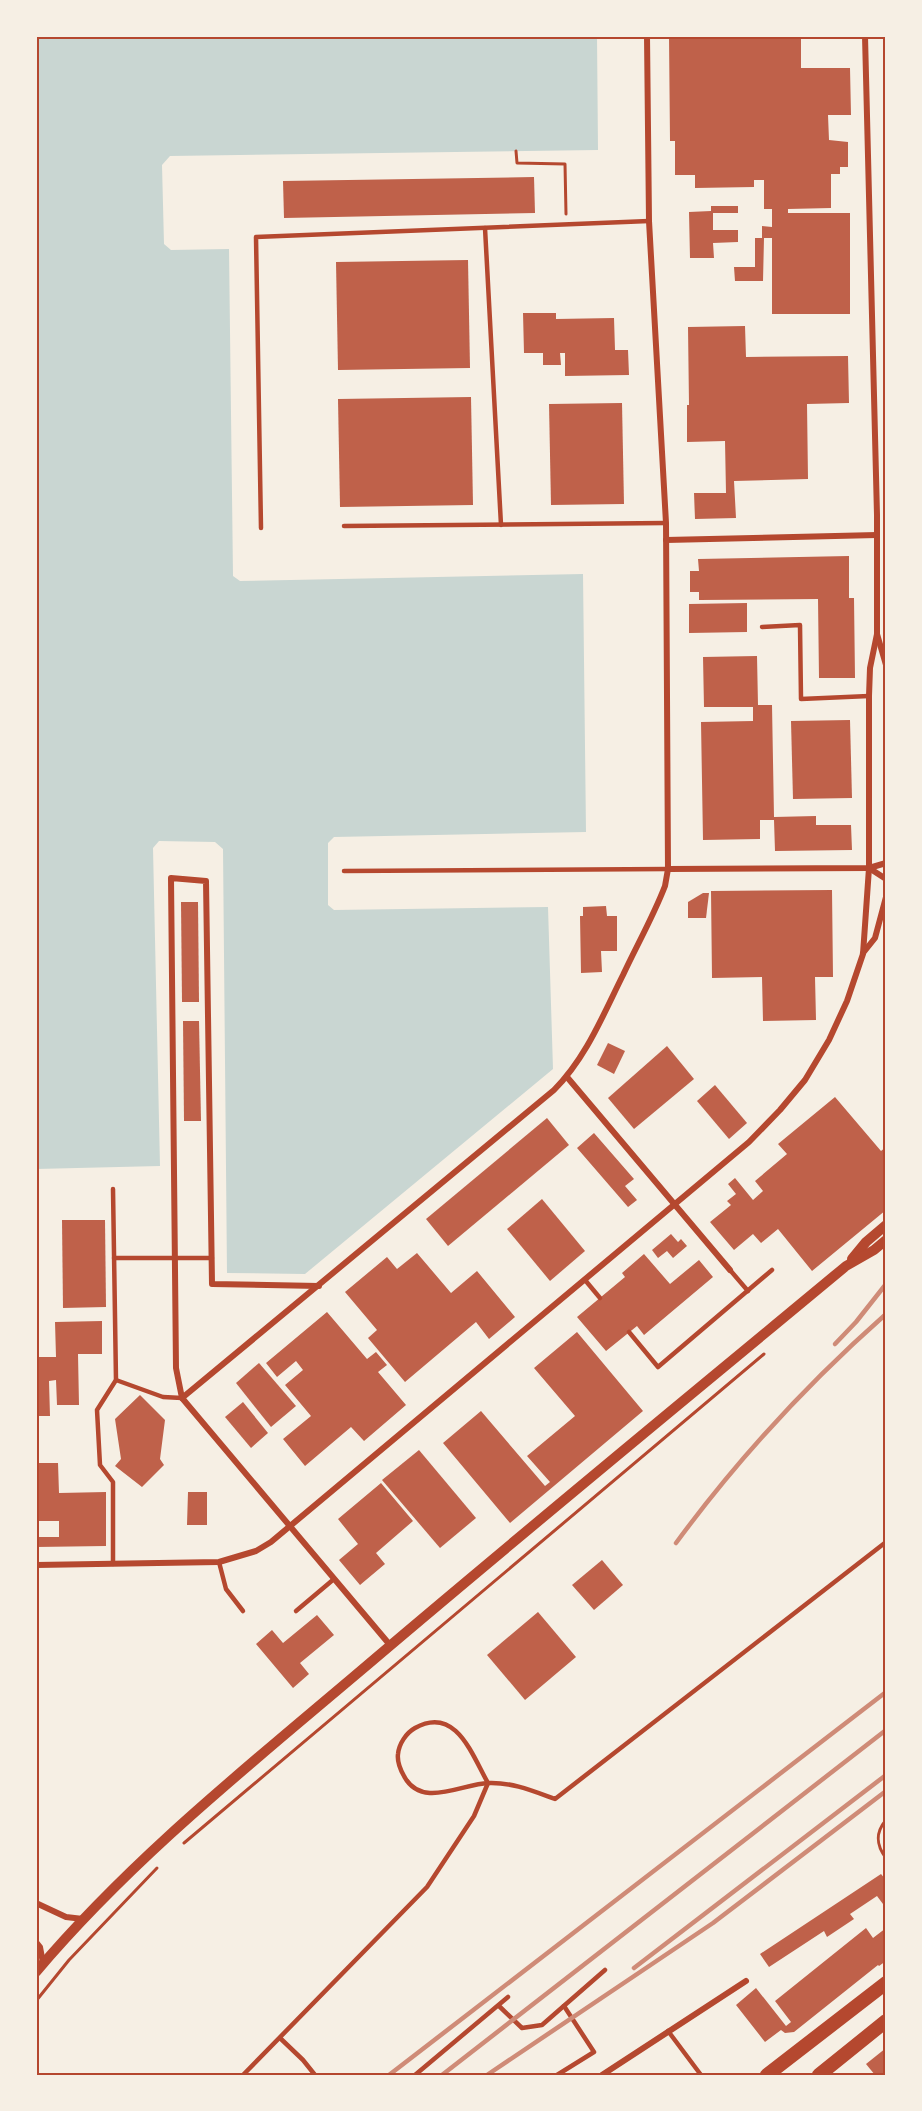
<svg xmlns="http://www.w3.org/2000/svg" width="922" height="2111" viewBox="0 0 922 2111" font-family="Roboto,sans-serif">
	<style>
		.water { fill: #c9d6d2 }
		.building { fill: #bf614a }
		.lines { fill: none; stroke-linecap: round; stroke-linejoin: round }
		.path { stroke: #b5482f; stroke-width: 3 }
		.service { stroke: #b5482f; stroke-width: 4.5 }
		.minor { stroke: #b5482f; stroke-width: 6 }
		.tertiary { stroke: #b5482f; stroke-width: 10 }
		.primary { stroke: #b5482f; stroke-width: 14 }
		.rail { stroke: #cf8b77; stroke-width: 4.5 }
		.neatline { fill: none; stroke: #b5482f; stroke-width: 2 }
	</style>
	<rect width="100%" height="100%" fill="#f6efe4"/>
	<!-- water -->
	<path class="water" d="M 36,36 L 597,36 L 598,150 L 170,156 L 162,165 L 164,244 L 171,250 L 229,249 L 233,576 L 240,581 L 583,574 L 586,832 L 334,837 L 328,843 L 328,905 L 334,910 L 548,907 L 553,1069 L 305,1274 L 227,1273 L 223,849 L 215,842 L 159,841 L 153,848 L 160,1166 L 36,1169 Z"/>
	<!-- building -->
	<g class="building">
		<path d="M 669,36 L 801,36 L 801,68 L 850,68 L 851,115 L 828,115 L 829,140 L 848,142 L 848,167 L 840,167 L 840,174 L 831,174 L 831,208 L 788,209 L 788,213 L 850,213 L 850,314 L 772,314 L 772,238 L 764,238 L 763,281 L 735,281 L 734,267 L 755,267 L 755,238 L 762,238 L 762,226 L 772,227 L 772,209 L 764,209 L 764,180 L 754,180 L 754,187 L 695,188 L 695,175 L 675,175 L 675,141 L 670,141 Z"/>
		<path d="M 534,177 L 535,213 L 284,218 L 283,181 Z"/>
		<path d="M 711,206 L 738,206 L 738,213 L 713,213 L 713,230 L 738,230 L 738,242 L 713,243 L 714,258 L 690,258 L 689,212 L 711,211 Z"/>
		<path d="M 468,260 L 470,368 L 338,370 L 336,262 Z"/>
		<path d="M 523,313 L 556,313 L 556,319 L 614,318 L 615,350 L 628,350 L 629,375 L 565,376 L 565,353 L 560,353 L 561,365 L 543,365 L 543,353 L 524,353 Z"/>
		<path d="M 745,326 L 746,357 L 848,356 L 849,403 L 807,404 L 808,479 L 734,481 L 736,518 L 695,519 L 694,493 L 726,493 L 725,441 L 687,442 L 687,405 L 689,405 L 688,327 Z"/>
		<path d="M 471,397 L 473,505 L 340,507 L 338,399 Z"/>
		<path d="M 622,403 L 624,504 L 551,505 L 549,404 Z"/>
		<path d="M 849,556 L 849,598 L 854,598 L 855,678 L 819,678 L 818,599 L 699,600 L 699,592 L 690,592 L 690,571 L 699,571 L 698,559 Z"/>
		<path d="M 747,603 L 747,632 L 689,633 L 689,604 Z"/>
		<path d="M 757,656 L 758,705 L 772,705 L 774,817 L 816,816 L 816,825 L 851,825 L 852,850 L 775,851 L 774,820 L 760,820 L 760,839 L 703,840 L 701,722 L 753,721 L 753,707 L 704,707 L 703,657 Z"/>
		<path d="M 850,720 L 852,798 L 793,799 L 791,721 Z"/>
		<path d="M 832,890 L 833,977 L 815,977 L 816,1020 L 763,1021 L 762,977 L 712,978 L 711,891 Z"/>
		<path d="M 703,893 L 709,893 L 706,918 L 688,918 L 688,902 Z"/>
		<path d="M 181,902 L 198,902 L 199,1002 L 182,1002 Z"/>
		<path d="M 606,906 L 607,916 L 617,916 L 617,951 L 601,951 L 602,972 L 581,973 L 580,916 L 583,916 L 583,907 Z"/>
		<path d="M 183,1021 L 199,1021 L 201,1121 L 184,1121 Z"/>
		<path d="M 608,1043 L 625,1051 L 614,1074 L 597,1065 Z"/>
		<path d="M 667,1046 L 694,1079 L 634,1129 L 608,1098 Z"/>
		<path d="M 715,1085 L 747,1123 L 729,1139 L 697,1101 Z"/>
		<path d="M 835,1097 L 881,1151 L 886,1147 L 886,1210 L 812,1271 L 778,1229 L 761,1243 L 753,1234 L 734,1250 L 710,1222 L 731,1205 L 727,1201 L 736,1194 L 728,1184 L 735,1178 L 753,1200 L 763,1191 L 755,1181 L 787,1154 L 778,1144 Z"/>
		<path d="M 547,1118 L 569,1145 L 448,1246 L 426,1219 Z"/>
		<path d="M 594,1133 L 634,1179 L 625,1186 L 637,1200 L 628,1207 L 577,1148 Z"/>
		<path d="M 542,1199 L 585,1251 L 550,1281 L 507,1229 Z"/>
		<path d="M 62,1220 L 105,1220 L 106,1307 L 63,1308 Z"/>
		<path d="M 671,1234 L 678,1242 L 681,1239 L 687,1246 L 673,1258 L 667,1251 L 658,1258 L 652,1250 Z"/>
		<path d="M 417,1253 L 451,1293 L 477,1271 L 515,1317 L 489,1339 L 476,1322 L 405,1382 L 368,1338 L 377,1330 L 345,1292 L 387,1257 L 397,1269 Z"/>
		<path d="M 644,1254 L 670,1284 L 699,1260 L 713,1277 L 644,1335 L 637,1326 L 606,1351 L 577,1317 L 625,1277 L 622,1273 Z"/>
		<path d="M 327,1312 L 367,1359 L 376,1352 L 387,1365 L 378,1372 L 406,1405 L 364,1441 L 351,1427 L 305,1466 L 283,1439 L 311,1416 L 285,1385 L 303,1370 L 296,1361 L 277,1377 L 266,1363 Z"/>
		<path d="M 102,1321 L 102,1354 L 78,1354 L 79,1405 L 57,1405 L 56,1380 L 49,1381 L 50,1416 L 36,1416 L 36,1357 L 56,1357 L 55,1322 Z"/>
		<path d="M 577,1332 L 643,1411 L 510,1523 L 443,1443 L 481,1411 L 545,1486 L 550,1482 L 527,1456 L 575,1416 L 534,1368 Z"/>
		<path d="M 259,1363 L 296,1406 L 271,1427 L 236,1383 Z"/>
		<path d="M 140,1395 L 165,1420 L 160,1459 L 164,1465 L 142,1487 L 115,1466 L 121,1459 L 115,1419 Z"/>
		<path d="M 243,1402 L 268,1433 L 251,1448 L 225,1417 Z"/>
		<path d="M 419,1450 L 476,1518 L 440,1548 L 382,1480 Z"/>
		<path d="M 36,1463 L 58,1463 L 59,1493 L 106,1492 L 106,1546 L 36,1547 L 36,1537 L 59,1537 L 59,1521 L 36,1521 Z"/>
		<path d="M 381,1483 L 413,1521 L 376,1553 L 385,1564 L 360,1585 L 339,1560 L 358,1544 L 338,1519 Z"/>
		<path d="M 188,1492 L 207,1492 L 207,1525 L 187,1525 Z"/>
		<path d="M 602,1560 L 623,1585 L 594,1610 L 572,1585 Z"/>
		<path d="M 538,1612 L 576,1657 L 525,1700 L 487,1655 Z"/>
		<path d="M 317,1615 L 334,1635 L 300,1663 L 309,1674 L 293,1688 L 256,1644 L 272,1630 L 283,1643 Z"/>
		<path d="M 881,1874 L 886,1880 L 886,1908 L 877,1896 L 850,1914 L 854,1919 L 827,1937 L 824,1931 L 769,1967 L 760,1954 Z"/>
		<path d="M 866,1928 L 873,1938 L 886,1928 L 886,1961 L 879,1966 L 878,1965 L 794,2032 L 785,2033 L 781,2030 L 765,2042 L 736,2005 L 756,1988 L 786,2026 L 791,2022 L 775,2001 Z"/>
		<path d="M 886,2048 L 886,2075 L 875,2075 L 866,2064 Z"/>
	</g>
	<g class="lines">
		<!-- path -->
		<g class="path">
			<path d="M 516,151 L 517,163 L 565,164 L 566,214"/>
			<path d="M 886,1820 C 875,1833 876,1845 886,1858"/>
			<path d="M 184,1843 L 764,1354"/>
			<path d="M 36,2001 L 69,1960 L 157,1868"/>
		</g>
		<!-- service -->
		<g class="service">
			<path d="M 485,228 L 501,525"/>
			<path d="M 344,526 L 666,523"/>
			<path d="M 261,528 L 256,237 L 649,221"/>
			<path d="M 762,627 L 800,625 L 801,699 L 869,696"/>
			<path d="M 344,871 L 668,869"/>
			<path d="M 114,1258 L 212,1258"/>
			<path d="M 730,1270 L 748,1291"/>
			<path d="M 585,1280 L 600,1298"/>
			<path d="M 629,1332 L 658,1367 L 772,1270"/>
			<path d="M 116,1380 L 163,1397 L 182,1398"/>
			<path d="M 219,1562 L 226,1589 L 243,1611"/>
			<path d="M 113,1564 L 113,1482 L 100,1465 L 97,1410 L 116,1380 L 113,1189"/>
			<path d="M 296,1611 L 334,1579"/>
			<path d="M 488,1783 C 472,1755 456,1705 415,1728 C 406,1733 399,1744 398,1754 C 397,1762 400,1769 404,1776 C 421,1809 462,1784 488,1783 C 512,1782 533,1791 555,1799 L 886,1542"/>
			<path d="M 499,2006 L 522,2028 L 542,2025 L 605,1970"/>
			<path d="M 668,2031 L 701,2075"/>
			<path d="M 280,2038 L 303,2060 L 315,2075"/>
			<path d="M 243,2075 L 427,1887 L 474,1816 L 488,1783"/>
			<path d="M 415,2075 L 508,1997"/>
			<path d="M 557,2075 L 594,2052 L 564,2006"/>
		</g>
		<!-- minor -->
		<g class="minor">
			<path d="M 666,540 L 877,535"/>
			<path d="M 877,634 L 886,665"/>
			<path d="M 869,868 L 886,879"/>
			<path d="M 668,869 L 869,868 L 886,863"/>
			<path d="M 863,953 L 875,938 L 886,897"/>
			<path d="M 567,1077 L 730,1270"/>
			<path d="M 319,1286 L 212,1284 L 206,881 L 171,878 L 176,1368 L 182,1398 L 390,1645"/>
			<path d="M 182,1398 L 554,1090 C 586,1058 603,1015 623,975 C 637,945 653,917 665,886 L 668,869 L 666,523 L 649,221 L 647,36"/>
			<path d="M 36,1565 L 219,1562 L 256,1551 L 271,1542 L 749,1142 L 780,1110 L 805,1080 L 829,1040 L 847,1001 L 863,954 L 869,868 L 869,696 L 870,668 L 877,634 L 877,515 L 865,36"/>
			<path d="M 36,1903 L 66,1917 L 83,1919"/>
			<path d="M 36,1942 L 40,1947 L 43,1963"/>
			<path d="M 602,2075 L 746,1981"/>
		</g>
		<!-- tertiary -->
		<g class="tertiary">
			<path d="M 852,1259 L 866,1242 L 886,1225"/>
			<path d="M 36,1972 C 129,1862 242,1771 352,1678 C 515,1539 681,1403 846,1266 L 874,1250 L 886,1240"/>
		</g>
		<!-- primary -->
		<g class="primary">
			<path d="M 767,2075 L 886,1983"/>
			<path d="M 819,2075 L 886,2021"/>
		</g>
		<!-- rail -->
		<g class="rail">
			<path d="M 835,1344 L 856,1322 L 886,1284"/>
			<path d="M 676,1543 C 737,1460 808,1383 886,1314"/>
			<path d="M 634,1968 L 886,1775"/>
			<path d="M 389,2075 L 886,1692"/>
			<path d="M 442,2075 L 886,1730"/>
			<path d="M 487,2075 L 713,1923 L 886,1791"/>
		</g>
	</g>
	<!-- border -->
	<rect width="922" height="2111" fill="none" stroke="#f6efe4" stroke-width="75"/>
	<rect x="38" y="38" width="846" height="2036" class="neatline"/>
</svg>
